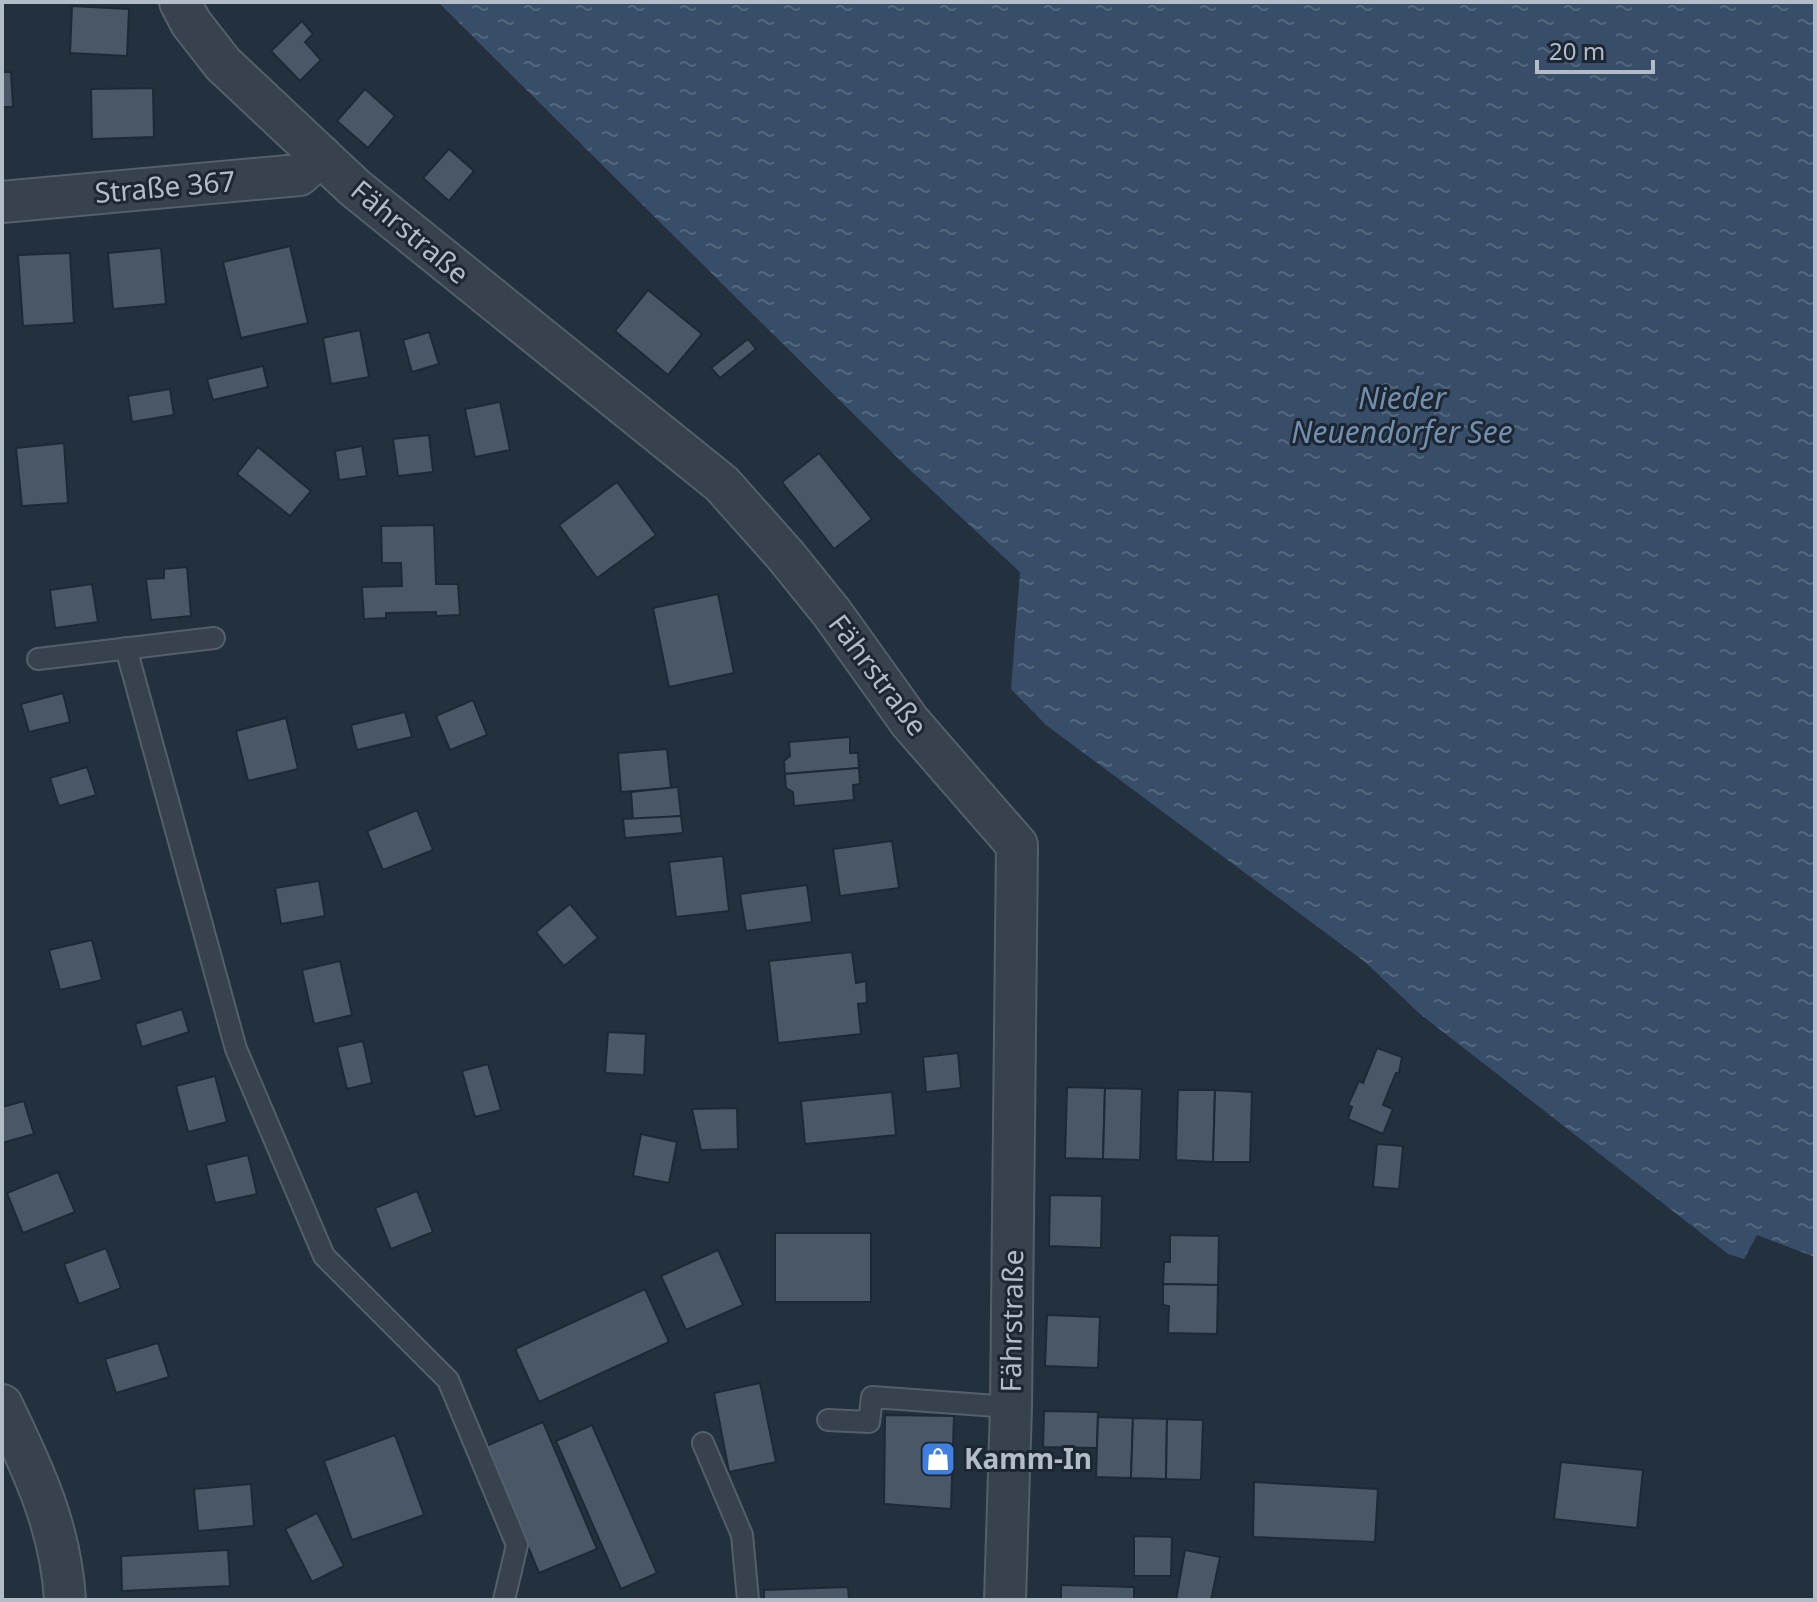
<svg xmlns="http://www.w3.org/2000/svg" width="1817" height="1602" viewBox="0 0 1817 1602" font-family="'Noto Sans',sans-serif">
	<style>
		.water { fill: url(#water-ripples) }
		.building { fill: #495767; stroke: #1e2935; stroke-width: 2 }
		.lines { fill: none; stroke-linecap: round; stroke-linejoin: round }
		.lane-casing { stroke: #555f6c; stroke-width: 24 }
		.street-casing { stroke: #555f6c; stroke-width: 44 }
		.lane { stroke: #37424e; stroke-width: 20 }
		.street { stroke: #37424e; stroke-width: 40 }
		.labels { text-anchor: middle; stroke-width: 6; stroke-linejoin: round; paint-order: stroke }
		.street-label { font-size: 28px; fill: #b3bcc9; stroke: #1c2733 }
		.poi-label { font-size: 28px; font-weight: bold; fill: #b3bcc9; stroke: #1c2733; text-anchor: start }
		.water-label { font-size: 30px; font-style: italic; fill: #728fad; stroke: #1c2733 }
	</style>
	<defs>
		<pattern id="water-ripples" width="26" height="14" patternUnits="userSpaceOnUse" patternTransform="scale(2)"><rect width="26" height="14" fill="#384e68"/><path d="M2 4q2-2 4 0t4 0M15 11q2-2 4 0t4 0" fill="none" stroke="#52667c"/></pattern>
	</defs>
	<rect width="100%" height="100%" fill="#23303e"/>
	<!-- water -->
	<path class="water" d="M 438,2 L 1815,2 L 1815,1257 L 1757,1235 L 1744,1259 L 1728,1254 L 1420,1014 L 1365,962 L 1046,725 L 1011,689 L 1020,572 L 908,468 Z"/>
	<!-- building -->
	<g class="building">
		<path d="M 72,6 L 129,9 L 127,56 L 70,53 Z"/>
		<path d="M 302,21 L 313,34 L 305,42 L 321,60 L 300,81 L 271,51 Z"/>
		<path d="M 2,72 L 11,72 L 13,107 L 2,107 Z"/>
		<path d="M 153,88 L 154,137 L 92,139 L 91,89 Z"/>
		<path d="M 365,89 L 395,116 L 368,148 L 337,121 Z"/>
		<path d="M 449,149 L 474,171 L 449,201 L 423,178 Z"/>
		<path d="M 290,246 L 308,323 L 241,338 L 223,262 Z"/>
		<path d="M 161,248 L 166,304 L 113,309 L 108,253 Z"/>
		<path d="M 70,253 L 74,323 L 23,326 L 18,255 Z"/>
		<path d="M 648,290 L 702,334 L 668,375 L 615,331 Z"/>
		<path d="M 360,330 L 369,377 L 331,384 L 323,338 Z"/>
		<path d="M 429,332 L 439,364 L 412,372 L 403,340 Z"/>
		<path d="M 748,339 L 756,349 L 720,378 L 711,368 Z"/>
		<path d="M 263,366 L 268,387 L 213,400 L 207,379 Z"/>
		<path d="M 170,389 L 174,415 L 132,422 L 128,396 Z"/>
		<path d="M 500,402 L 510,450 L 475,457 L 465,409 Z"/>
		<path d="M 429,435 L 433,472 L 398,476 L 393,439 Z"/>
		<path d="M 64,443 L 68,503 L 22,506 L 16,448 Z"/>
		<path d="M 362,446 L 367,476 L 339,480 L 335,451 Z"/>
		<path d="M 258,447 L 311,491 L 290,516 L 237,474 Z"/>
		<path d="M 819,453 L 872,519 L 834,549 L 782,482 Z"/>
		<path d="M 617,482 L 656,535 L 597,578 L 559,525 Z"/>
		<path d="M 434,525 L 436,584 L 458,584 L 460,615 L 436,616 L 436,612 L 386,613 L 386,618 L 364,619 L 362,587 L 402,586 L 401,563 L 382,563 L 381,526 Z"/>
		<path d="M 187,567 L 191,616 L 151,620 L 146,579 L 164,578 L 164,569 Z"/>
		<path d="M 92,584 L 98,622 L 55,628 L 50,590 Z"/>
		<path d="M 718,594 L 734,673 L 669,687 L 653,608 Z"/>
		<path d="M 63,693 L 70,722 L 29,732 L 21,704 Z"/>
		<path d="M 473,700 L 487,735 L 450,750 L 436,716 Z"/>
		<path d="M 405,712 L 412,737 L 357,750 L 351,725 Z"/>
		<path d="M 286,718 L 298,769 L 248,781 L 236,731 Z"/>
		<path d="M 850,737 L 850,753 L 858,753 L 859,768 L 785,774 L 784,761 L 790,756 L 789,742 Z"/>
		<path d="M 667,749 L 671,788 L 621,792 L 618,753 Z"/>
		<path d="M 87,767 L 96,795 L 59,806 L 50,778 Z"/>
		<path d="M 859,768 L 860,784 L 853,785 L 854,800 L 794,806 L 793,792 L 786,788 L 785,774 Z"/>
		<path d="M 678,787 L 681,816 L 633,820 L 631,792 Z"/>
		<path d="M 417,810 L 433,850 L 383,870 L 367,831 Z"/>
		<path d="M 681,816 L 683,833 L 625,838 L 623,819 Z"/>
		<path d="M 892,841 L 899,888 L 840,896 L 833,849 Z"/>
		<path d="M 723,856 L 729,911 L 676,917 L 669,862 Z"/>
		<path d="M 319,881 L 325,916 L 281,924 L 275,888 Z"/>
		<path d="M 807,885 L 812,922 L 746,931 L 740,894 Z"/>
		<path d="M 570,904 L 598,938 L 564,966 L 536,932 Z"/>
		<path d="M 92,940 L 102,980 L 60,990 L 49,950 Z"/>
		<path d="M 852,952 L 856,983 L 866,981 L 867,1003 L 858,1004 L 861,1034 L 778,1043 L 769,961 Z"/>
		<path d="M 340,961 L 352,1015 L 314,1024 L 302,970 Z"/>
		<path d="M 182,1009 L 189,1032 L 142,1047 L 135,1024 Z"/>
		<path d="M 608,1032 L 646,1034 L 644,1075 L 605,1073 Z"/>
		<path d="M 363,1041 L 372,1083 L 347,1089 L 337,1047 Z"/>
		<path d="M 1377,1048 L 1402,1057 L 1399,1073 L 1396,1073 L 1383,1105 L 1393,1109 L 1383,1134 L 1348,1119 L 1352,1107 L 1348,1105 L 1359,1081 L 1363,1083 Z"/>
		<path d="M 958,1053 L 961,1088 L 926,1092 L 923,1057 Z"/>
		<path d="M 488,1064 L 501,1110 L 475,1117 L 462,1071 Z"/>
		<path d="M 215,1076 L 227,1122 L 188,1132 L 176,1086 Z"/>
		<path d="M 1067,1087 L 1105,1088 L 1103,1159 L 1065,1158 Z"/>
		<path d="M 1105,1088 L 1142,1089 L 1140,1160 L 1103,1159 Z"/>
		<path d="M 1178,1090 L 1215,1090 L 1213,1162 L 1176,1160 Z"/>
		<path d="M 1215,1090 L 1252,1092 L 1250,1162 L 1213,1162 Z"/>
		<path d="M 892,1092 L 896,1135 L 805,1144 L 801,1101 Z"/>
		<path d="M 24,1101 L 34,1134 L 2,1143 L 2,1107 Z"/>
		<path d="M 737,1108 L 738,1149 L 701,1150 L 692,1109 Z"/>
		<path d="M 641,1134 L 677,1142 L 669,1183 L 633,1176 Z"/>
		<path d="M 1377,1144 L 1403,1146 L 1399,1189 L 1373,1187 Z"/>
		<path d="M 248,1155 L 257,1194 L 215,1203 L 206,1165 Z"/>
		<path d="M 58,1172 L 75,1212 L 23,1233 L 7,1193 Z"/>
		<path d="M 417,1191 L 433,1232 L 391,1249 L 375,1208 Z"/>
		<path d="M 1050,1195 L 1102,1196 L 1101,1248 L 1049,1246 Z"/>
		<rect x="775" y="1233" width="96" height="69"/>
		<path d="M 1170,1235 L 1219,1236 L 1218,1285 L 1163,1284 L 1164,1262 L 1170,1262 Z"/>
		<path d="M 106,1248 L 121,1288 L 79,1304 L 64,1264 Z"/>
		<path d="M 718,1250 L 743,1305 L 686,1330 L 661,1276 Z"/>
		<path d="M 1163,1284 L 1218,1285 L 1217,1334 L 1168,1333 L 1169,1306 L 1163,1305 Z"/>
		<path d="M 645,1289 L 669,1342 L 539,1402 L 515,1349 Z"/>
		<path d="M 1047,1315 L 1100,1317 L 1098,1368 L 1045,1366 Z"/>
		<path d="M 158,1343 L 169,1377 L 116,1393 L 105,1359 Z"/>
		<path d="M 760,1383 L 776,1462 L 729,1472 L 714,1393 Z"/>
		<path d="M 1044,1411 L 1098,1412 L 1097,1448 L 1043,1447 Z"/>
		<path d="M 885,1415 L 954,1416 L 951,1509 L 884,1504 Z"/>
		<path d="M 1098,1417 L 1133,1418 L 1131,1478 L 1096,1477 Z"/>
		<path d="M 1133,1418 L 1167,1419 L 1166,1479 L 1131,1478 Z"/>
		<path d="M 1167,1419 L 1203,1420 L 1201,1480 L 1166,1479 Z"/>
		<path d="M 543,1422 L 597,1549 L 539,1573 L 486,1446 Z"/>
		<path d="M 592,1425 L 657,1573 L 621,1589 L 556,1441 Z"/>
		<path d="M 395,1435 L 424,1515 L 352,1540 L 324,1461 Z"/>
		<path d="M 1561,1462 L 1643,1470 L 1637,1528 L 1554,1519 Z"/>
		<path d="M 1254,1482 L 1378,1489 L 1375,1542 L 1253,1537 Z"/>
		<path d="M 251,1484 L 254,1526 L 198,1531 L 194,1489 Z"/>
		<path d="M 317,1513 L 344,1566 L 312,1582 L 285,1529 Z"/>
		<path d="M 1134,1536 L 1172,1537 L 1171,1576 L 1134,1576 Z"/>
		<path d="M 228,1550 L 230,1586 L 122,1591 L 121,1556 Z"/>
		<path d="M 1185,1550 L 1220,1557 L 1211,1600 L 1176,1600 Z"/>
		<path d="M 1061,1585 L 1134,1587 L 1134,1600 L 1061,1600 Z"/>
		<path d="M 848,1587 L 849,1600 L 764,1600 L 764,1590 Z"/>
	</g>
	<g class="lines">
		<defs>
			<g id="lane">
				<path d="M 126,648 L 236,1049 L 324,1256 L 448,1380 L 517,1545 L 504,1600"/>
				<path d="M 38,659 L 214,638"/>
				<path d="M 828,1420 L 869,1422 L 872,1397 L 1011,1407"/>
				<path d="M 703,1443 L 742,1535 L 748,1600"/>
			</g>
			<g id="street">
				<path d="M 180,2 L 191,23 L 223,64 L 355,188 L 722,484 L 786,556 L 832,613 L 910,722 L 1017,845 L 1011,1407 L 1005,1600"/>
				<path d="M 2,202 L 299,175 L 321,156"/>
				<path d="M 2,1405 C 33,1469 61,1528 65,1600"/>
			</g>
		</defs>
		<!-- lane casing -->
		<use href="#lane" class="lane-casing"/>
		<!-- street casing -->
		<use href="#street" class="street-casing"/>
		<!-- lane -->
		<use href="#lane" class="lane"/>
		<!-- street -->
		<use href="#street" class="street"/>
	</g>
	<!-- icons -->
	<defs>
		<symbol id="shop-square" viewBox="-11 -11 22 22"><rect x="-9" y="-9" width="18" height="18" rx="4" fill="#3f7fe0" stroke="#1c2733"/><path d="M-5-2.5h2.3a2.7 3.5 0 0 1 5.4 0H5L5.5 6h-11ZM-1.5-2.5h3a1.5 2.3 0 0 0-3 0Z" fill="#fff"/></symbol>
	</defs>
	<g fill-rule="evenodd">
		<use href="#shop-square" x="918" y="1439" width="40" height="40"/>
	</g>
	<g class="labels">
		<!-- street labels -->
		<g class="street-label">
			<text transform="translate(165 187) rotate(-5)" y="10">Straße 367</text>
			<text transform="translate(410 232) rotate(40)" y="10">Fährstraße</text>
			<text transform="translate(878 675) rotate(53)" y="10">Fährstraße</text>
			<text transform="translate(1012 1321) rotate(-89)" y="10">Fährstraße</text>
		</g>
		<!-- poi labels -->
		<g class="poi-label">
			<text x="964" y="1469">Kamm-In</text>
		</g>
		<!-- water labels -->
		<g class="water-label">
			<text x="1402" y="409">Nieder<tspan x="1402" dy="34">Neuendorfer See</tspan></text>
		</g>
	</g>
	<!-- border -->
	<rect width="1817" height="1602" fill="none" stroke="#b3bcc9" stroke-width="8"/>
	<!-- scale -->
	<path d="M1537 60v12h116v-12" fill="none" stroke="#b3bcc9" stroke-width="4"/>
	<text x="1549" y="60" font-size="24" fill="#b3bcc9" stroke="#1c2733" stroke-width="6" paint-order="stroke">20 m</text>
</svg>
